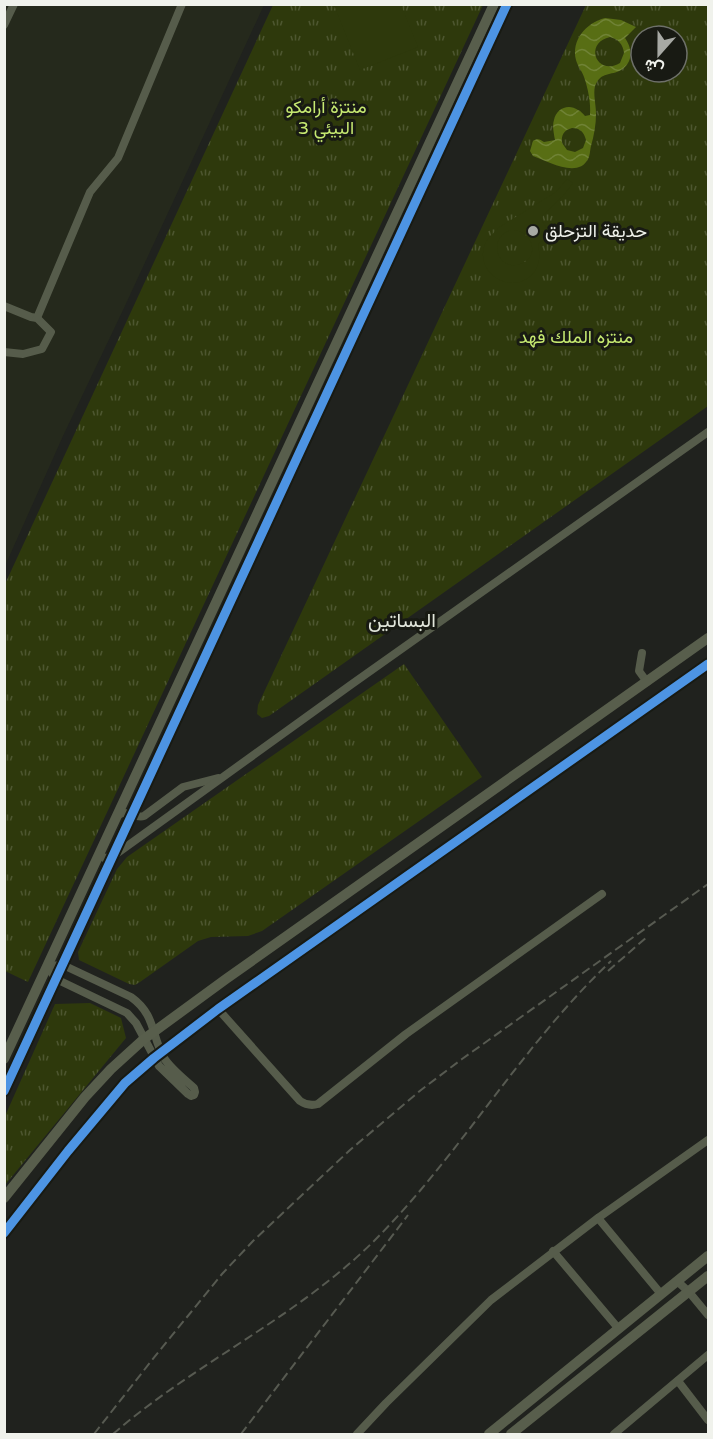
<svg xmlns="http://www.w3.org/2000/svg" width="713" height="1439" viewBox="0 0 713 1439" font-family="'Varela Round',Vazirmatn,sans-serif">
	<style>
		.built { fill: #25291c }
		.grass { fill: url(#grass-tufts); fill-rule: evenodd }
		.garden { fill: #2e390c; fill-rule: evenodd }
		.water { fill: url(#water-waves); fill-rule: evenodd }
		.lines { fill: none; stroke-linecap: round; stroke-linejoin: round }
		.street { stroke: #565c4b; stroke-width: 8 }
		.secondary { stroke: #585e4c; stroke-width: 10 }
		.rail { stroke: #575a51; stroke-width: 2; stroke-dasharray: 9 4.5; stroke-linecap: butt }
		.cycleway-casing { stroke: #181a13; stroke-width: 13 }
		.cycleway { stroke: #4d94e3; stroke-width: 9 }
		.poi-dot { fill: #a7a9a4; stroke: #181a13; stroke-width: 2 }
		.labels { text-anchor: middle; stroke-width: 6; stroke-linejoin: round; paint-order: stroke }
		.park-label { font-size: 18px; fill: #c6e971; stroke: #181a13 }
		.poi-label { font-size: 18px; fill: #f0f2ec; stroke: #181a13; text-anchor: start }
		.neighbourhood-label { font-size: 20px; fill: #e2e6db; stroke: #181a13 }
	</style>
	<defs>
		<pattern id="grass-tufts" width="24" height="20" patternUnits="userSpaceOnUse" patternTransform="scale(1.5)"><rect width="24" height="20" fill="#2e390c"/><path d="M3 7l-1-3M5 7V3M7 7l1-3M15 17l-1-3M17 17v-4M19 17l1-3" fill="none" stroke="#4d5630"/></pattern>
		<pattern id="water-waves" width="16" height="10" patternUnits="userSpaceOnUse" patternTransform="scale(1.5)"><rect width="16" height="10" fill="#586e14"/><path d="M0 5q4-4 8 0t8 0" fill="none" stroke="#708336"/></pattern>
	</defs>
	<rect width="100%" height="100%" fill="#20221e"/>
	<!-- built -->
	<path class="built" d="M 5,5 L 264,5 L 124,308 L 63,436 L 5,566 Z"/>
	<!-- grass -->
	<g class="grass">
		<path d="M 273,5 L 483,5 L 28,982 L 5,971 L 5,584 Z"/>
		<path d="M 586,5 L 708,5 L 708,406 L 269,716 L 262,718 L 257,714 L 258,705 ZM 641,36 L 677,36 L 677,72 L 641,72 Z"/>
		<path d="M 404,664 L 482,777 L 262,931 L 248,936 L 211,937 L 198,941 L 140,982 L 135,985 L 129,984 L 79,960 L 78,952 L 117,869 L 127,857 Z"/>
		<path d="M 90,1003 L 121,1018 L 126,1038 L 5,1185 L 5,1116 L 55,1004 Z"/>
	</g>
	<!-- garden -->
	<g class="garden">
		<path d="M 334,5 L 401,5 L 418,47 L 360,70 Z"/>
		<path d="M 567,179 L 573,183 L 563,196 L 543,215 L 542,221 L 551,235 L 538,244 C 540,254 540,263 535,271 C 515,299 471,273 486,242 C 489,237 494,233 498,228 L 556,192 ZM 511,230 C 533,229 541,258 520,264 C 498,272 486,238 511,230 Z"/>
	</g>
	<!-- water -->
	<path class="water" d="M 605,18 L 621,20 L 636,27 L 625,38 C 632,48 634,62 621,70 C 611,76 601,71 595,86 C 593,94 596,105 596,114 C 596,125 594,135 591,146 C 590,150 590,156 588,159 C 578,179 547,161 533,156 L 530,151 L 533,141 C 537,138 540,139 544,142 L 555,140 C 554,134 552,126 554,120 C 556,109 568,103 578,110 C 581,111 583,114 585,116 L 590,115 C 591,103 588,88 584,77 C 582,71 578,67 576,60 C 571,40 586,23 605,18 ZM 610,37 C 618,39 623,44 624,53 L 620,63 C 597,77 583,43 610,37 ZM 572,128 C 580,128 584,132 586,140 L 583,148 L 575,152 L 567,150 L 562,143 C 561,135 564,130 572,128 Z"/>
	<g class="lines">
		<!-- street -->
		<g class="street">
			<path d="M 4,25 L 14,4"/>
			<path d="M 4,306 L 31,317 L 37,318 L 51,332 L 42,349 L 23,354 L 4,352"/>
			<path d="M 37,318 L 90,192 L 118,158 L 182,4"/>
			<path d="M 642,653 L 639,671 L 647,682"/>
			<path d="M 117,816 C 126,808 134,819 144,816 L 183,787 L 218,778"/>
			<path d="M 100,852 L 100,855 L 104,858 L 112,857 L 352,684 L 708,432"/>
			<path d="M 63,965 L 131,997 C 156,1015 151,1035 164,1058 C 171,1069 184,1079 194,1088 L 195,1092 L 194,1095 L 191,1096 L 188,1094 L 159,1066 L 136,1023 L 127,1013 L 56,979 L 47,966 Z"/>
			<path d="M 218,1009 L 300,1101 C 306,1105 311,1106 318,1104 L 406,1034 L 602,894"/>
			<path d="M 598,1218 L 661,1294"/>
			<path d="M 553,1251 L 618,1328"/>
			<path d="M 677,1281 L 689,1292 L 708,1315"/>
			<path d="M 678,1381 L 708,1420"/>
			<path d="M 357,1434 L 386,1403 L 491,1300 L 598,1218 L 708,1140"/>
			<path d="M 614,1434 L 708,1355"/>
		</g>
		<!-- secondary -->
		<g class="secondary">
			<path d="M 4,1059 L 494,4"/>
			<path d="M 4,1091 L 507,4"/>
			<path d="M 4,1198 L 85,1097 L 111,1069 L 144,1039 L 226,979 L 708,638"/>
			<path d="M 4,1233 L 68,1151 L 125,1083 L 154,1058 L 218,1009 L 708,664"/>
			<path d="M 489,1434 L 708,1256"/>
			<path d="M 511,1434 L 708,1276"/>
		</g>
		<!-- rail -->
		<g class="rail">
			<path d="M 608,971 L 648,936"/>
			<path d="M 94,1434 L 152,1360 L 222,1274 L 253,1241 L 350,1150 L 421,1090 L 462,1059 L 708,884"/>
			<path d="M 113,1434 C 195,1363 296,1318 374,1241 C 461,1154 521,1046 611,961"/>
			<path d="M 241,1434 L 408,1215"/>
		</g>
		<defs>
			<g id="cycleway">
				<path d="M 4,1091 L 507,4"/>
				<path d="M 4,1233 L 68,1151 L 125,1083 L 154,1058 L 218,1009 L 708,664"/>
			</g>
		</defs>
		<!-- cycleway casing -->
		<use href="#cycleway" class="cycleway-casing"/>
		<!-- cycleway -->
		<use href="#cycleway" class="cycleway"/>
	</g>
	<!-- markers -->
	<circle class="poi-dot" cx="533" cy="231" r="6"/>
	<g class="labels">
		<!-- park labels -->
		<g class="park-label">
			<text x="326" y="113">منتزة أرامكو<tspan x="326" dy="21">البيئي 3</tspan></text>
			<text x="576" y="343">منتزه الملك فهد</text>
		</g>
		<!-- poi labels -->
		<g class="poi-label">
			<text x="545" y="237">حديقة التزحلق</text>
		</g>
		<!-- neighbourhood labels -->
		<g class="neighbourhood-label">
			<text x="402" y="627">البساتين</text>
		</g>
	</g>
	<!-- border -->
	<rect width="713" height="1439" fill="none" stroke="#f0f2ec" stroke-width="12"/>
	<!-- north arrow -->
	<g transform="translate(659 54) rotate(201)"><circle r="28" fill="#181a13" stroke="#6e706a" stroke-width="1.5"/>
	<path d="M0-4.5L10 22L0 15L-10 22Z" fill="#a7a9a4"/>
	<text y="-9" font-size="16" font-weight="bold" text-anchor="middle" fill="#f0f2ec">ش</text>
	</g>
</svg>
